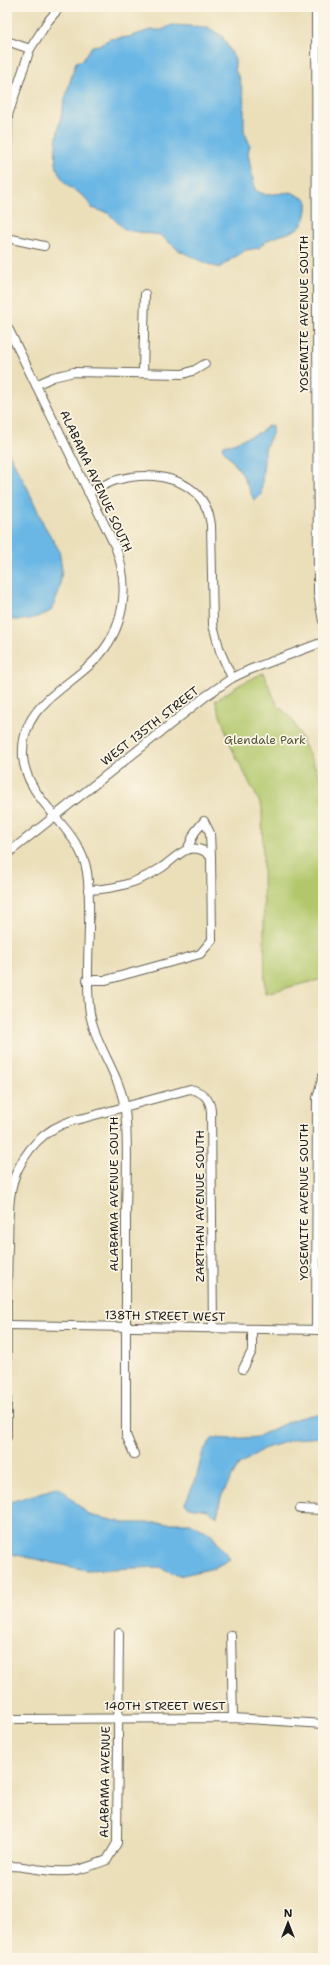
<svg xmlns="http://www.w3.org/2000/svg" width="330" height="1965" viewBox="0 0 330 1965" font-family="'Shantell Sans',sans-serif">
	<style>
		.green { fill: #b1c76b; stroke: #667244 }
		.water { fill: #6bb7e5; stroke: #446a80 }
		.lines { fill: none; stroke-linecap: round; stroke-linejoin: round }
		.minor-casing { stroke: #646053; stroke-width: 10 }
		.minor { stroke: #fff; stroke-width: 8 }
		.labels { text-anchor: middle; stroke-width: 3.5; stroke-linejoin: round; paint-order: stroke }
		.street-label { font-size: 12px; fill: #1c1c1c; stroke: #fcf5e5 }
		.park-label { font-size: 12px; fill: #505838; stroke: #fcf5e5 }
	</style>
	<rect width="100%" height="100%" fill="#fcf5e5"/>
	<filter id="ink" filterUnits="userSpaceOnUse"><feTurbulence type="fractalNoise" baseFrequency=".025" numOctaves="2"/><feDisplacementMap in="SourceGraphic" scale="8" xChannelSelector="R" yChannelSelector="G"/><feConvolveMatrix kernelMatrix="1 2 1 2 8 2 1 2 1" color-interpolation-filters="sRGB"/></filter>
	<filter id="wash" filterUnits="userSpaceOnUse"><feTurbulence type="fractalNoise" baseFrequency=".012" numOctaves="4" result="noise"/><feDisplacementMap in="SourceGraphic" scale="16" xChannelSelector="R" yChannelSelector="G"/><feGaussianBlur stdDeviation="0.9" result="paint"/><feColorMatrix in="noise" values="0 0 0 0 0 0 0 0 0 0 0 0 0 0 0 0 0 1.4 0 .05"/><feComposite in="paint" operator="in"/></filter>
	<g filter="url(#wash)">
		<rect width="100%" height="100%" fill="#ebdfba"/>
		<!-- green -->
		<path class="green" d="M 263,673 L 277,704 L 292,719 L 323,783 L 323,979 L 265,993 L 262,807 L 233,751 L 215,701 L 239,685 Z"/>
		<!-- water -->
		<g class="water">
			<path d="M 172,25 L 207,27 L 222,36 L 235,59 L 235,70 L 240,80 L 244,99 L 244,131 L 250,145 L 248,153 L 255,190 L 266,195 L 291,192 L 307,200 C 310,243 275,227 259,248 C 255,249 250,249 246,250 C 243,252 222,265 219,268 L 205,263 L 180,251 L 160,235 L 125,230 L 108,213 L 92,208 C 87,196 78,193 68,186 C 65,183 61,177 59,173 C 47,153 69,85 76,62 L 83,60 L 92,46 L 99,45 L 110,39 L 129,37 L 150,30 L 162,30 Z"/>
			<path d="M 272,425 L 272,434 L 265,449 L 261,495 L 258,498 L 254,500 L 241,472 L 222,448 L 224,445 L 228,445 L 261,432 L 268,426 Z"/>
			<path d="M 7,450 L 28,489 L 44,525 L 59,550 L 62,570 L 59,592 L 51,611 C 35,619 24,622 7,619 Z"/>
			<path d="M 311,1415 L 323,1415 L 323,1437 L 295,1439 L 263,1449 L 238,1466 L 221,1497 L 217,1517 L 208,1510 L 188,1507 L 185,1503 L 196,1479 L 203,1451 L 213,1438 L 231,1439 L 257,1437 L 292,1420 Z"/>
			<path d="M 59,1487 L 89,1515 L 126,1523 L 189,1523 L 210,1533 L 230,1559 L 214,1568 L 179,1576 L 160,1567 L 86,1570 L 7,1553 L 7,1503 Z"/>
		</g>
	</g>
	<g filter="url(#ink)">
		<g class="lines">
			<defs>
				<g id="minor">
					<path d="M 316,7 L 318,594 L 323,621"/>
					<path d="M 7,41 L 30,49"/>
					<path d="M 7,161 L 8,115 L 30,49 L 48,21 L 60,7"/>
					<path d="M 7,238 L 44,246"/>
					<path d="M 7,326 L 115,546 C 131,586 125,630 94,661 C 64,691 20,706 23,757 C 27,803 80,827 87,872 C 93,916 85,962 89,1006 C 92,1043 121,1074 125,1110 C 129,1146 126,1184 126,1220 C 126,1292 126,1364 126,1435 L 134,1454"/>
					<path d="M 143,373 L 145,294"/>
					<path d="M 36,385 L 53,377 L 74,372 L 183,374 L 195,370 L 205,364"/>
					<path d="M 88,492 C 98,488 107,483 117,480 C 156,469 205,479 211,525 L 213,625 L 220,651 L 232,678"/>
					<path d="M 187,850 L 195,832 L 204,821 L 210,833 L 211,857"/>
					<path d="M 7,854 L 206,696 L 232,678 L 249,670 L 323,642"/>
					<path d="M 87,980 L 106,980 L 200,954 L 212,940 L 211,857 C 205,850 198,847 189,849 C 179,852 169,863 161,868 C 137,883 116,889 88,890"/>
					<path d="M 7,1325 L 323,1330"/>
					<path d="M 316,1330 L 317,1098 L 323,1076"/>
					<path d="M 243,1369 L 252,1351 L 252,1329"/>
					<path d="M 7,1437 C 7,1373 6,1308 8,1243 C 9,1219 7,1191 18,1169 C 31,1141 54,1123 84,1118 L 190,1089 C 203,1092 210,1098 211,1111 L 213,1329"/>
					<path d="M 300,1509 L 323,1510"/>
					<path d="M 231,1635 L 233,1718"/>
					<path d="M 7,1719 L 233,1718 L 323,1724"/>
					<path d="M 7,1866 C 20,1865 32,1869 44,1870 C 71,1874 83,1869 107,1860 L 117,1843 L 119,1633"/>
				</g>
			</defs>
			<!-- minor casing -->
			<use href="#minor" class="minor-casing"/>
			<!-- minor -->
			<use href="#minor" class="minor"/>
		</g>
	</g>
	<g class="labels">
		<!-- street labels -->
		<g class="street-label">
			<text transform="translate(304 314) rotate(-90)" y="4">YOSEMITE AVENUE SOUTH</text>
			<text transform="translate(96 481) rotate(65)" y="4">ALABAMA AVENUE SOUTH</text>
			<text transform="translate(150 726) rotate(-38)" y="4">WEST 135TH STREET</text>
			<text transform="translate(114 1194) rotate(-90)" y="4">ALABAMA AVENUE SOUTH</text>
			<text transform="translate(304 1202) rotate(-90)" y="4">YOSEMITE AVENUE SOUTH</text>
			<text transform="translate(200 1206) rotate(-90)" y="4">ZARTHAN AVENUE SOUTH</text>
			<text transform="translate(165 1316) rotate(1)" y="4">138TH STREET WEST</text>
			<text x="165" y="1710">140TH STREET WEST</text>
			<text transform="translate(105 1782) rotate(-89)" y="4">ALABAMA AVENUE</text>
		</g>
		<!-- park labels -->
		<g class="park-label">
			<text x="265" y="744">Glendale Park</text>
		</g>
	</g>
	<!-- margin -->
	<rect width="330" height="1965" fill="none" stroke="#fcf5e5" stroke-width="24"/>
	<!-- north arrow -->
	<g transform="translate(288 1923)" stroke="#fcf5e5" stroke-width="3" paint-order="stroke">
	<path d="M0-3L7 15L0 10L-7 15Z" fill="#1c1c1c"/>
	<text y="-6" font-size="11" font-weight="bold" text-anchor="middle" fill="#1c1c1c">N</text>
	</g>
</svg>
